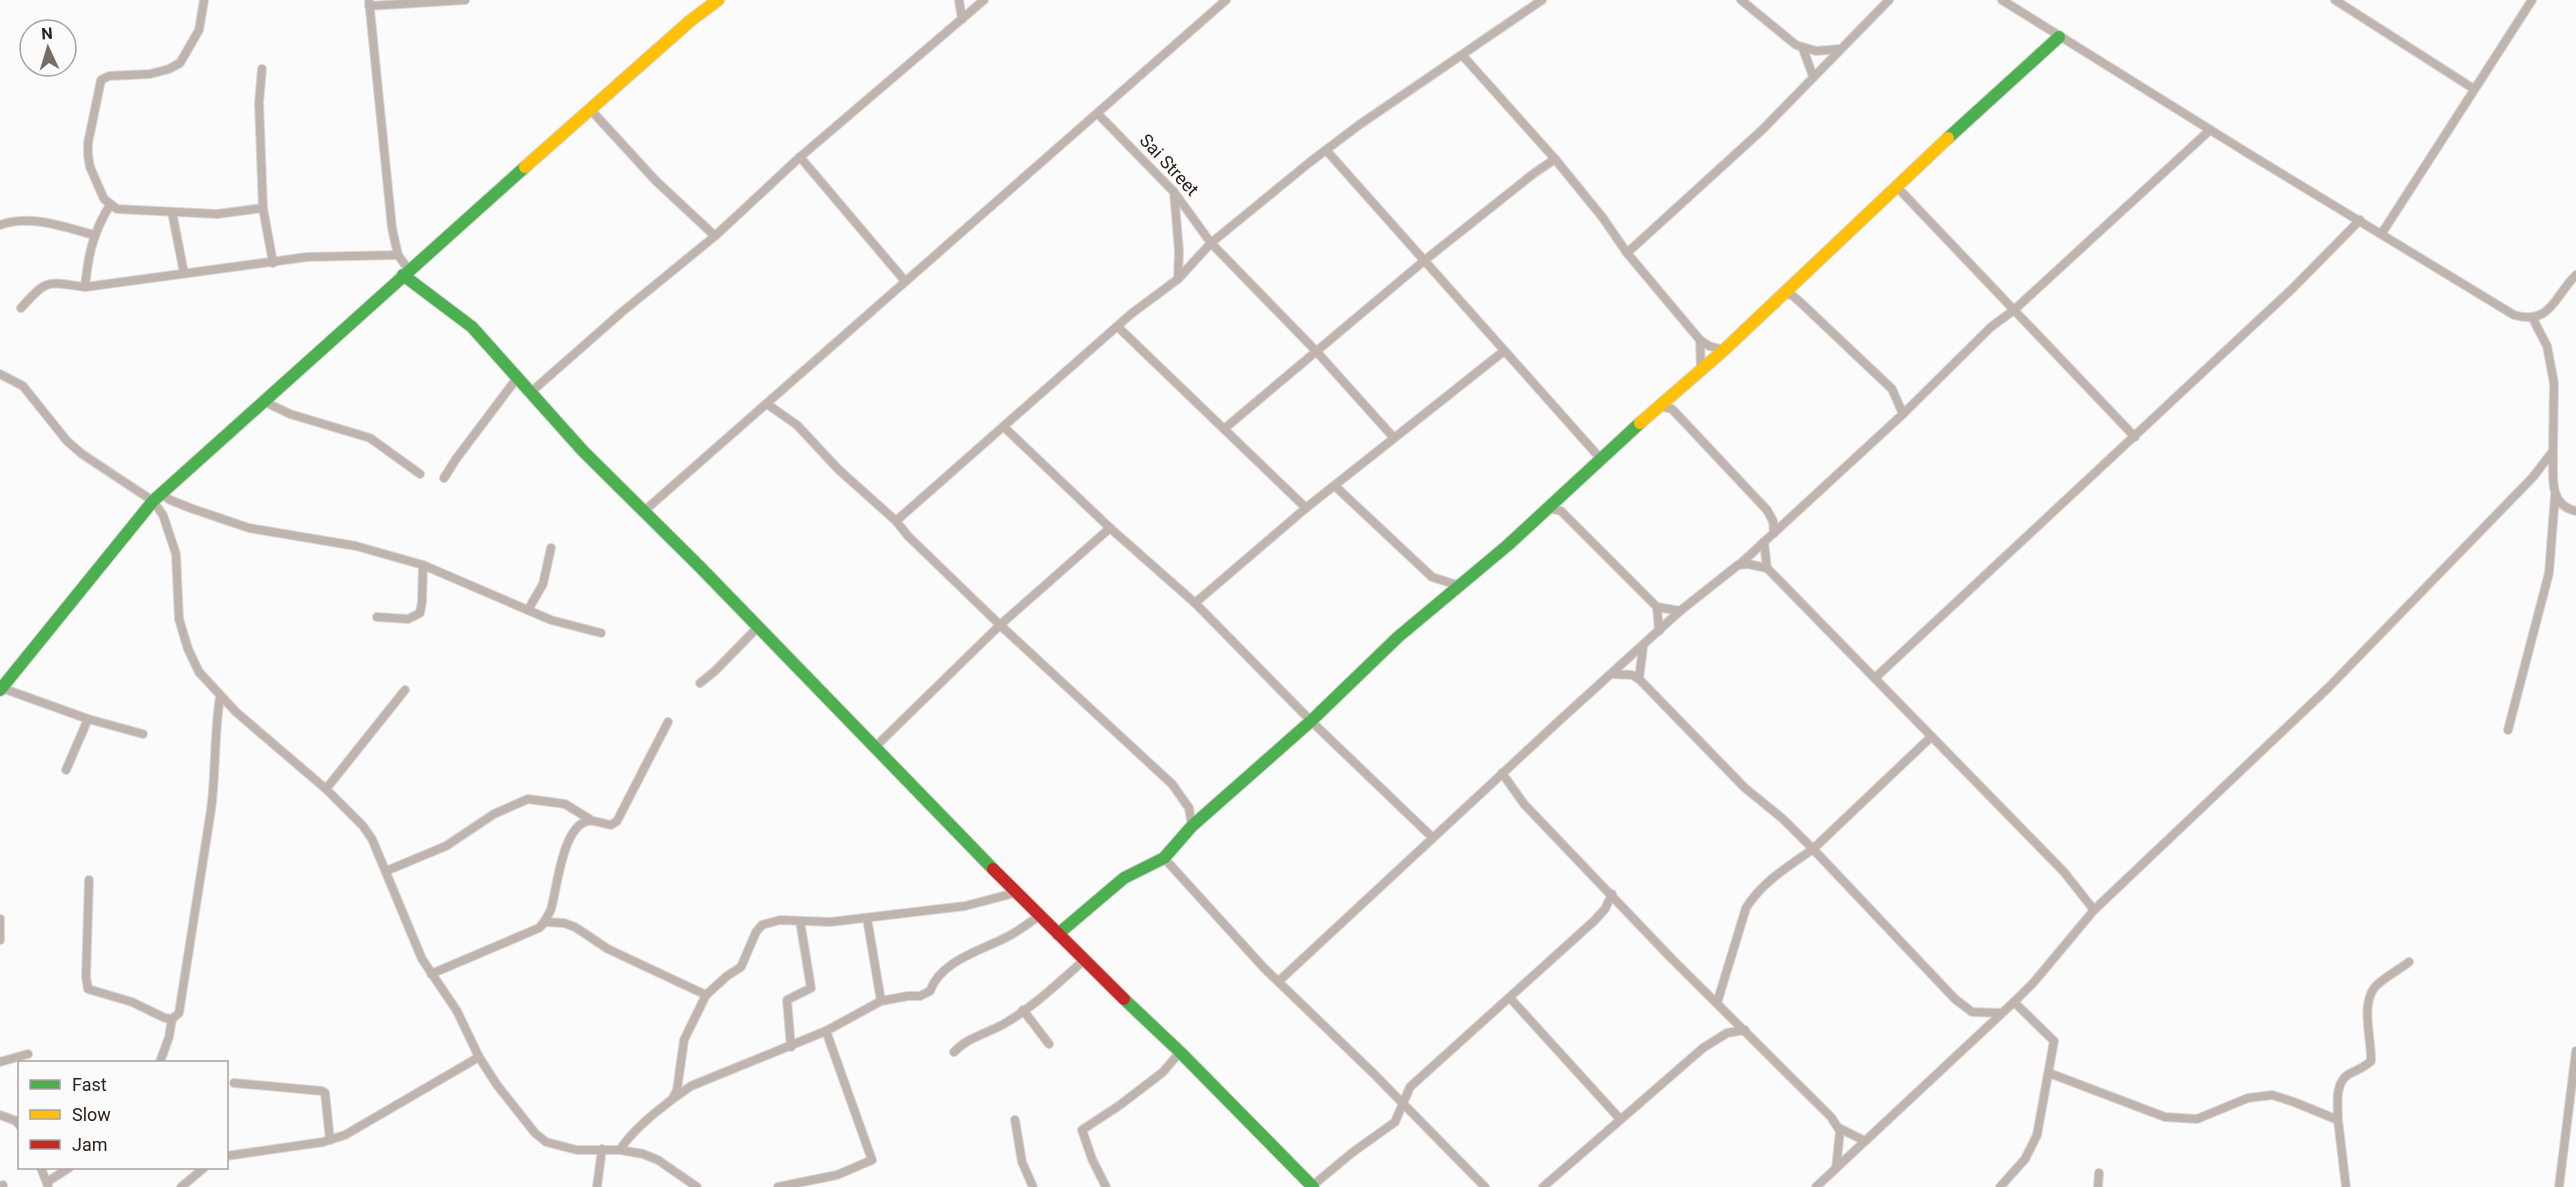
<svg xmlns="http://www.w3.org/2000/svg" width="2576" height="1187" viewBox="0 0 2576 1187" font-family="Roboto,sans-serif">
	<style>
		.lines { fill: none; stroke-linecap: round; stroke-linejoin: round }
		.street-casing { stroke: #dad8d7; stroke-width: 10 }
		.fast-casing { stroke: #dad8d7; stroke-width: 14 }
		.slow-casing { stroke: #dad8d7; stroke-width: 14 }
		.jam-casing { stroke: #dad8d7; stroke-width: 14 }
		.street { stroke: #bfb5ae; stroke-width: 8 }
		.fast { stroke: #4caf50; stroke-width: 12 }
		.slow { stroke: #ffc107; stroke-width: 12 }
		.jam { stroke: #c62828; stroke-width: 12 }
		.labels { text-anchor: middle; stroke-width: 6; stroke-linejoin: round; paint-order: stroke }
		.street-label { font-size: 18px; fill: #2c2019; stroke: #fbfbfb }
	</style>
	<rect width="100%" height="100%" fill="#fbfbfb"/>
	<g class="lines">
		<defs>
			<g id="street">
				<path d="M 204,0 L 199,30 L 180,63 L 169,69 L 150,74 L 109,76 L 101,80 L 88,143 L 88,155 L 90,167 L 104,199 L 117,209 L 217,214 L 263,208"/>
				<path d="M 369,0 L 392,228 L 398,255 L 409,270"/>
				<path d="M 959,0 L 962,19"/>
				<path d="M 1741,0 L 1796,45 L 1816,51 L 1840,49"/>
				<path d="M 2002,0 L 2249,154 L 2514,315 C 2551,326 2555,295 2576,275"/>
				<path d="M 2335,0 L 2474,89"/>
				<path d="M 369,6 L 465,0"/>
				<path d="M 1803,49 L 1813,76"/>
				<path d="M 1463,56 L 1555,159 L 1603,218 L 1627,253 L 1700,340 L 1709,346 L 1724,350"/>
				<path d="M 262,69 L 259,103 L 263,208 L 273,263"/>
				<path d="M 590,109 L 656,181 L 715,236"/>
				<path d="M 1098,114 L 1174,192 L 1211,243 L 1316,351 L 1394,438"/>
				<path d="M 1326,150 L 1600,458"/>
				<path d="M 800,157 L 905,281"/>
				<path d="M 1896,186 L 2135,437"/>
				<path d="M 1174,192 L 1179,251 L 1178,278"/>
				<path d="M 172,212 L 184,273"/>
				<path d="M 0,225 C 31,214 64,227 94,235"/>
				<path d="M 2382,233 L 2532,0"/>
				<path d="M 1627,253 L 1762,130 L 1889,0"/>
				<path d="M 85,287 C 88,256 93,232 110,205"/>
				<path d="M 1785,294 L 1792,295 L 1800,302 L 1892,389 L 1903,414"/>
				<path d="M 21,308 C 48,278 46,282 85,287 L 307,257 L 398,255"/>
				<path d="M 1118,327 L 1306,508"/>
				<path d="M 1700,340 L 1701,369"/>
				<path d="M 0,374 L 23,386 L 67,441 L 82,454 L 153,501 L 163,515 L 176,554 L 179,619 L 188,649 L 199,672 L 236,712 L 326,789 L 363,826 L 372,839 L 422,959 L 457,1011 L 479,1057 L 497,1085 L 535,1133 L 546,1142 L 577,1150 L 620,1150 L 643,1154 L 658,1160 L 697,1187"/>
				<path d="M 531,392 L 622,312 L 715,236 L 800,157 L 984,0"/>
				<path d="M 265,402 L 290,414 L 370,438 L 420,474"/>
				<path d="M 767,404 L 797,425 L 838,469 L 896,521 L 908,536 L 1000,625 L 1172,784 L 1189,808 L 1192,826"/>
				<path d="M 1659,406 L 1672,409 L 1767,510 L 1773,521 L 1774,533"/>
				<path d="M 1004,427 L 1110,528 L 1195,603 L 1311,721 L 1433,838"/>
				<path d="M 1224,429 L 1425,260 L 1533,174 L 1555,159"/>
				<path d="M 2553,451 C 2554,475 2547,505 2576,511"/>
				<path d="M 444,478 L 456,459 L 517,378"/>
				<path d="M 1335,486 L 1432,577 L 1460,586"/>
				<path d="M 161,493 L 170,500 L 193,509 L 249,528 L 356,546 L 423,565 L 551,620 L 601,633"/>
				<path d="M 1548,508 L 1561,511 L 1657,607 L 1680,611"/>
				<path d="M 643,512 L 1226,0"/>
				<path d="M 896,521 L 1131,314 L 1178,279 L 1211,243 L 1310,162 L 1359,125 L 1542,0"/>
				<path d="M 1764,542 L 1767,568"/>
				<path d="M 1739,565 L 1903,414 L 1991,327 L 2014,310 L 2210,130"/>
				<path d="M 1195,603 L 1306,508 L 1504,351"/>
				<path d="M 1657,607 L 1659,631"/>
				<path d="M 528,610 L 543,584 L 551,548"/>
				<path d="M 377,617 L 408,619 L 420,613 L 422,602 L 423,565"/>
				<path d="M 1612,674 L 1632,675 L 1639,679 L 1745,788 L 1783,819 L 1813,849 C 1789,866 1762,882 1746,908 L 1717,1003"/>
				<path d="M 1875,678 L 2293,288 L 2360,220"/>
				<path d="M 1639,679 L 1643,647"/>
				<path d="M 700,683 L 715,671 L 757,628"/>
				<path d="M 2,688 L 88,719 L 143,734"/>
				<path d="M 2508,730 L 2549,573 L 2555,496"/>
				<path d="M 1931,737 L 1813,849 L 1955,999 L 1972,1012 L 2001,1013"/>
				<path d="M 874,748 L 1000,625 L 1110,528"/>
				<path d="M 66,770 L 88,719"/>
				<path d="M 1502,773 L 1524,804 L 1671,958 L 1831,1117 L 1840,1131 L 1836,1168"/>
				<path d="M 326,789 L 405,690"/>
				<path d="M 1164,858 L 1264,968 L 1373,1073 L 1485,1187"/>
				<path d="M 386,871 L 446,846 L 494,814 L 528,799 L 565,804 L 591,820"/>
				<path d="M 89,880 L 86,977 L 88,989 L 132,1002 L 165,1018 L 172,1019 L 179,1013 L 211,810 C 216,772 214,734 220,697"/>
				<path d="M 867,918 L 881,1001"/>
				<path d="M 0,919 L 0,940"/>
				<path d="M 541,926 C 545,920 549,915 551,909 C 557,890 562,826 588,821 C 595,820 604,824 611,825 L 617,821 L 668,722"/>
				<path d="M 431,974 L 539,928 L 545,922 L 564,923 L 575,927 L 608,949 L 706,995"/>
				<path d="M 1280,980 L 1560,720 L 1680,611 L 1738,565 L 1748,564 L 1767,568 L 2064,872 L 2094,910"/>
				<path d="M 1510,998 L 1620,1119"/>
				<path d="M 1023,1010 L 1049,1044"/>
				<path d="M 791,1047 L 787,1000 L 811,988 L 800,921"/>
				<path d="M 954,1052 C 967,1038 985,1034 1002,1025 C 1031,1009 1058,983 1083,961"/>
				<path d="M 0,1062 L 28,1054"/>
				<path d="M 160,1062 L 169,1037 L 172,1019"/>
				<path d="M 2049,1073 L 2165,1117 L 2197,1119 L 2248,1098 L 2272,1095 L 2294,1102 L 2338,1120 L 2346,1187"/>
				<path d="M 234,1083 L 322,1091 L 325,1093 L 330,1140"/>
				<path d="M 673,1098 L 677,1090 L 684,1040 L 706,995 L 727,976 L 741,967 L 756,932 L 762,925 L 780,920 L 830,922 L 965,906 L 1018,892"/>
				<path d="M 0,1115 L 16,1121 L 20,1126"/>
				<path d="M 1015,1120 L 1022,1162 L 1033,1187"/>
				<path d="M 2338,1120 C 2338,1105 2334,1083 2349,1074 C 2357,1070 2365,1067 2371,1061 C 2372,1040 2360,1005 2375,987 C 2384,977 2399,970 2409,962"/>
				<path d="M 1839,1128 L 1865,1141"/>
				<path d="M 620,1150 C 633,1128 670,1100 691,1086 L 826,1031 L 881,1001 L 908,996 L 920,996 L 930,991 C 941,960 983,950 1009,936 C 1020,930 1030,922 1041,915"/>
				<path d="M 226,1156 L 323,1142 L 345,1135 L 479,1057"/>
				<path d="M 41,1168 L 48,1186"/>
				<path d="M 47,1182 L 69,1168"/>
				<path d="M 0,1186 L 3,1185"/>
				<path d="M 1312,1186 L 1353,1152 L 1395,1122 L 1410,1087 L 1594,921 L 1605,909 L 1612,894"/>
				<path d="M 181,1187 L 204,1168"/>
				<path d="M 597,1187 L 602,1149"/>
				<path d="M 778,1187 L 837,1175 L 872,1160 L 826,1031"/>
				<path d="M 1106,1187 L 1092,1159 L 1082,1130 L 1120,1105 L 1163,1072 L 1180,1052"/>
				<path d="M 1543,1187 L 1703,1048 L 1727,1033 L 1745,1030"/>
				<path d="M 1816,1187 L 2014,1002 L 2034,982 L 2094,910 L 2328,688 L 2533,477 L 2553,451 L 2554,383 L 2547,346 L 2532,317"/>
				<path d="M 2000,1187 L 2025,1159 L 2037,1135 L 2054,1041 L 2014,1002"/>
				<path d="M 2098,1187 L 2099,1173"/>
				<path d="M 2559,1187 L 2576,1051"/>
			</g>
			<g id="fast">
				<path d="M 1948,138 L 2059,37"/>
				<path d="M 403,275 L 472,327 L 583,451 L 700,567 L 993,869"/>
				<path d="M 0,690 L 153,501 L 525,167"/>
				<path d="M 1058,934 L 1124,878 L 1164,858 L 1192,826 L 1311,721 L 1398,637 L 1508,545 L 1640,423"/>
				<path d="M 1124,999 L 1180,1052 L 1313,1187"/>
			</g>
			<g id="slow">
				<path d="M 525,167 L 690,21 L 718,0"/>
				<path d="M 1640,423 L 1724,350 L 1948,138"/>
			</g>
			<path id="jam" d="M 993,869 L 1124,999"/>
		</defs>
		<!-- street casing -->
		<use href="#street" class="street-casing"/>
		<!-- fast casing -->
		<use href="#fast" class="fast-casing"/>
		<!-- slow casing -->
		<use href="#slow" class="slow-casing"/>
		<!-- jam casing -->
		<use href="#jam" class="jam-casing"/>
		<!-- street -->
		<use href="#street" class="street"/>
		<!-- fast -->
		<use href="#fast" class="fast"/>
		<!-- slow -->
		<use href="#slow" class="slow"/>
		<!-- jam -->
		<use href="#jam" class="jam"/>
	</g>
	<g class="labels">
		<!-- street labels -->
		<g class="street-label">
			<text transform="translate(1169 165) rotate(47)" y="6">Sai Street</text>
		</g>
	</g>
	<!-- legend -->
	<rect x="18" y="1061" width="210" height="108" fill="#fbfbfb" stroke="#a8a3a1" stroke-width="1.5"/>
	<rect x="30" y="1080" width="30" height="9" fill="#4caf50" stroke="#a8a3a1" stroke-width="1.5"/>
	<text x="72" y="1091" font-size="18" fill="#2c2019">Fast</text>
	<rect x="30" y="1110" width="30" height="9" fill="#ffc107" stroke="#a8a3a1" stroke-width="1.5"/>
	<text x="72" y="1121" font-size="18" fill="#2c2019">Slow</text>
	<rect x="30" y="1140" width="30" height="9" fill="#c62828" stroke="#a8a3a1" stroke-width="1.5"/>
	<text x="72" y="1151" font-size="18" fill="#2c2019">Jam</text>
	<!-- north arrow -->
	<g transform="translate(48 48) rotate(356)"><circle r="28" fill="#fbfbfb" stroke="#a8a3a1" stroke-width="1.5"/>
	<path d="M0-4.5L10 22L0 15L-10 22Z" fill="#746d68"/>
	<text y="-9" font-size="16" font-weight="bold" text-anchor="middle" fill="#2c2019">N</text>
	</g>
</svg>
